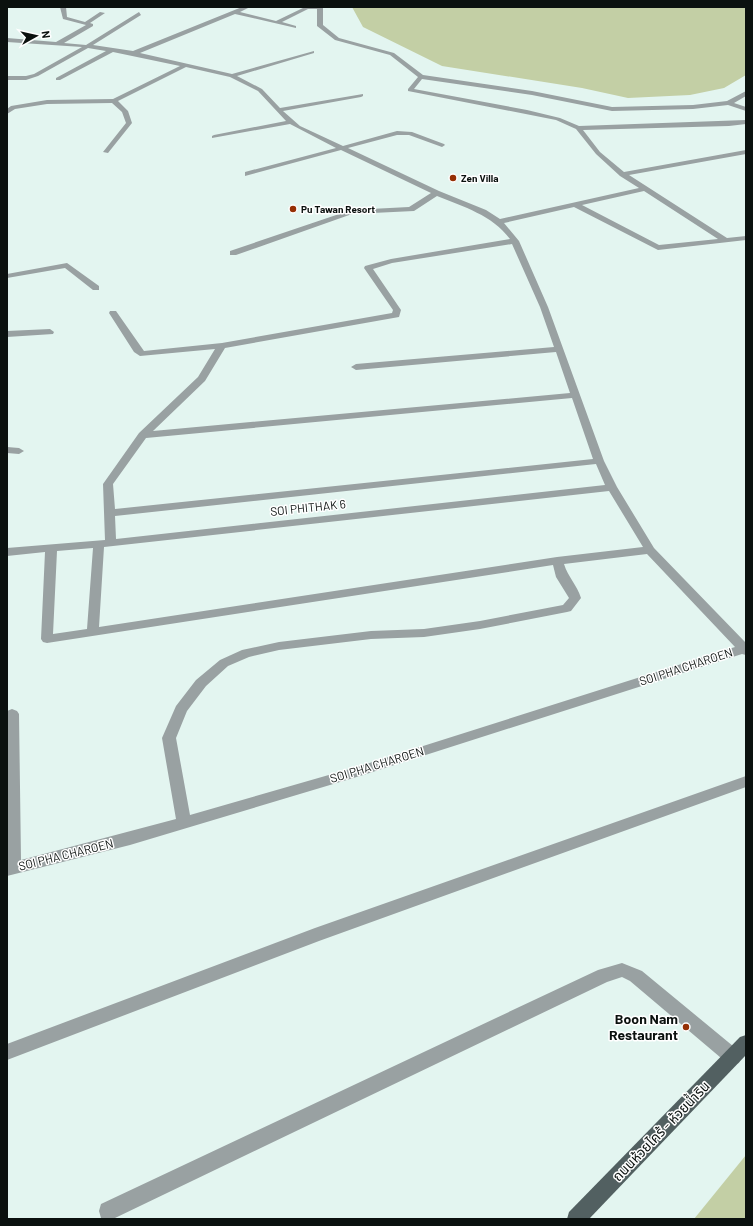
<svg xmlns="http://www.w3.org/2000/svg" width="753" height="1226" viewBox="0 0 753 1226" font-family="Barlow,'Noto Sans Thai',sans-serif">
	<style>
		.green { fill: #c3cfa5 }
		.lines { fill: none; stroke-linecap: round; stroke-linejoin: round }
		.minor { fill: #99a1a2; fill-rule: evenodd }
		.major { fill: #526061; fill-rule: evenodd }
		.poi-dot { fill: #952f04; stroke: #fff; stroke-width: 1.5 }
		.labels { text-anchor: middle; stroke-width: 3; stroke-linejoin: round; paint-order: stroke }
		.far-poi-label { font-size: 10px; font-weight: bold; fill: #0b110f; stroke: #fff; text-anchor: start }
		.street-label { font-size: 12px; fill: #0b110f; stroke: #fff }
		.near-poi-label { font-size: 14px; font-weight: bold; fill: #0b110f; stroke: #fff; text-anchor: end }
		.near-street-label { font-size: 14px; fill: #0b110f; stroke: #fff }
	</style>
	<rect width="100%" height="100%" fill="#e3f5f0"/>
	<!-- green -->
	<g class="green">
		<path d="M 352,7 L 746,7 L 746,75 L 724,88 L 690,95 L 628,98 L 582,88 L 442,66 L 363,27 Z"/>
		<path d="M 746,1155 L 746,1219 L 694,1219 Z"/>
	</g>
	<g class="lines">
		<!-- minor -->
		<g class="minor">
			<path d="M 60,7 L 66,7 L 67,17 L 85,22 L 100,12 L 105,13 L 90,23 L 93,24 L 93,26 L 64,43 L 86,45 L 139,12 L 141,15 L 93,45 L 133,51 L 242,7 L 250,7 L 240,12 L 276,21 L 305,7 L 323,7 L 323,25 L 339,38 L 394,53 L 423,75 L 532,91 L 612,107 L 693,105 L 727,101 L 746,91 L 746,96 L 734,103 L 746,107 L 746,111 L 728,105 L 693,109 L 612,111 L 532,95 L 422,79 L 414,89 L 527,110 L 560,118 L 579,126 L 746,120 L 746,124 L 729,126 L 583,130 L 600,152 L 624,172 L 746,150 L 746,154 L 629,175 L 727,238 L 746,236 L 746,240 L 658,250 L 574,207 L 504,223 L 519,241 L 548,307 L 604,461 L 617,487 L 654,548 L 746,643 L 746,655 L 742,654 L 360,776 L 130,845 L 7,876 L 7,711 L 12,709 L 17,711 L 19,714 L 21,860 L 176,819 L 162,738 L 176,706 L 196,680 L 220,660 L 242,650 L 279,642 L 371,631 L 424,629 L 480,621 L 563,605 L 569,598 L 556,577 L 553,565 L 47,643 L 43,642 L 41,639 L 45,552 L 7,556 L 7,548 L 105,540 L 103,484 L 139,433 L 198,377 L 215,349 L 140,356 L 134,352 L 109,313 L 110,311 L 116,311 L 144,351 L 222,343 L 392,313 L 393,310 L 364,268 L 365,266 L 391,259 L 510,239 C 492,215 464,207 437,196 L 414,211 L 352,214 L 236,255 L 230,255 L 230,251 L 351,210 L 409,207 L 431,193 L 341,150 L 245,176 L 245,172 L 336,148 L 290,124 L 212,138 L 212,136 L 214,135 L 286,121 L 258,91 L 230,77 L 186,67 L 118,101 L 128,111 L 132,123 L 108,153 L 103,152 L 126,123 L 122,112 L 112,103 L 47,104 L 15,109 L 7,114 L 7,109 L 11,106 L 47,100 L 113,99 L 180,66 L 113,52 L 60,80 L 56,80 L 56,78 L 106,51 L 88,48 L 38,76 L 26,80 L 7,80 L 7,76 L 26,76 L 34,74 L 82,47 L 7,42 L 7,38 L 56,42 L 86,25 L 63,19 ZM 308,9 L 317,9 L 317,26 L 335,40 L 390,55 L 418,77 L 408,89 L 408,91 L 556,120 L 576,129 L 596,154 L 620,176 L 639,188 L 500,219 L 486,210 L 439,191 L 348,148 L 397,135 L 409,135 L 442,147 L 445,145 L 444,144 L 412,132 L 397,131 L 343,146 L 300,126 L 283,111 L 361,97 L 363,96 L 363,94 L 280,108 L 262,89 L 237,76 L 314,53 L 314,51 L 232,74 L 140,53 L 235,14 L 296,28 L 296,26 L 282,22 ZM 644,191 L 718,239 L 659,245 L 582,205 ZM 512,244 L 540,307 L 554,347 L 356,364 L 351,367 L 356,370 L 556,352 L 570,393 L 153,431 L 205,381 L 225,348 L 399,317 L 401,310 L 373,269 L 392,263 ZM 572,398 L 593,459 L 115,509 L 113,484 L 146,438 ZM 596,464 L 605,485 L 116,539 L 115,516 ZM 609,491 L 643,547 L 557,557 L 99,627 L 104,547 ZM 93,548 L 87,629 L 53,634 L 57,551 ZM 647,554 L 735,647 L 360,766 L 190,815 L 176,738 L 187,711 L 206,686 L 228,666 L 249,657 L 279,650 L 371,639 L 424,637 L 480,629 L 567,612 L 571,611 L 581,598 C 577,585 568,577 564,564 Z"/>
			<path d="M 67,263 L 99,286 L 99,290 L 93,290 L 65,268 L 7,278 L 7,274 Z"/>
			<path d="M 50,329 L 54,332 L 53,334 L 7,337 L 7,331 Z"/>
			<path d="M 7,447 L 19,448 L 24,451 L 19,454 L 7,453 Z"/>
			<path d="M 746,776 L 746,787 L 319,941 L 7,1060 L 7,1044 L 315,928 Z"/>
			<path d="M 622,963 L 642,971 L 739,1051 L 741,1057 L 739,1063 L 733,1065 L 727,1063 L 630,981 L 622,977 L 607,982 L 115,1218 L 101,1218 L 99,1211 L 101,1204 L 598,970 Z"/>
		</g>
		<!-- major -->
		<path class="major" d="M 746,1035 L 746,1055 L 589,1219 L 567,1219 L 569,1212 L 740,1037 Z"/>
	</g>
	<!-- markers -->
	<g class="poi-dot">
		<circle cx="453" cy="178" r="4"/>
		<circle cx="293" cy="209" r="4"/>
		<circle cx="686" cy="1027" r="4"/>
	</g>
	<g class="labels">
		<!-- far-poi labels -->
		<g class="far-poi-label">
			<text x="461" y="182">Zen Villa</text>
			<text x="301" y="213">Pu Tawan Resort</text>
		</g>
		<!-- street labels -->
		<g class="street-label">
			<text transform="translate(308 508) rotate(-6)" y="4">SOI PHITHAK 6</text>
			<text transform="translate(686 667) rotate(-18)" y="4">SOI PHA CHAROEN</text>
			<text transform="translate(377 765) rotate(-17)" y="4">SOI PHA CHAROEN</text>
			<text transform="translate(66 855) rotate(-14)" y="4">SOI PHA CHAROEN</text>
		</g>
		<!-- near-poi labels -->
		<g class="near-poi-label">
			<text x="678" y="1024">Boon Nam<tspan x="678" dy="16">Restaurant</tspan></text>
		</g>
		<!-- near-street labels -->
		<g class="near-street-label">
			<text transform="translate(661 1131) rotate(-46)" y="5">ถนนห้วยไคร้ - ห้วยน้ำริน</text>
		</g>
	</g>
	<!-- border -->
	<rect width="753" height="1226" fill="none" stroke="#0b110f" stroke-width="16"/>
	<!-- north arrow -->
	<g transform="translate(36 36) rotate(82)" stroke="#ffffff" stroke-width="3" paint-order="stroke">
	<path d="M0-3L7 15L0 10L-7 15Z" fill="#0b110f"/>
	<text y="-6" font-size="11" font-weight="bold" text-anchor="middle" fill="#0b110f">N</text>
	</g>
</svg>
